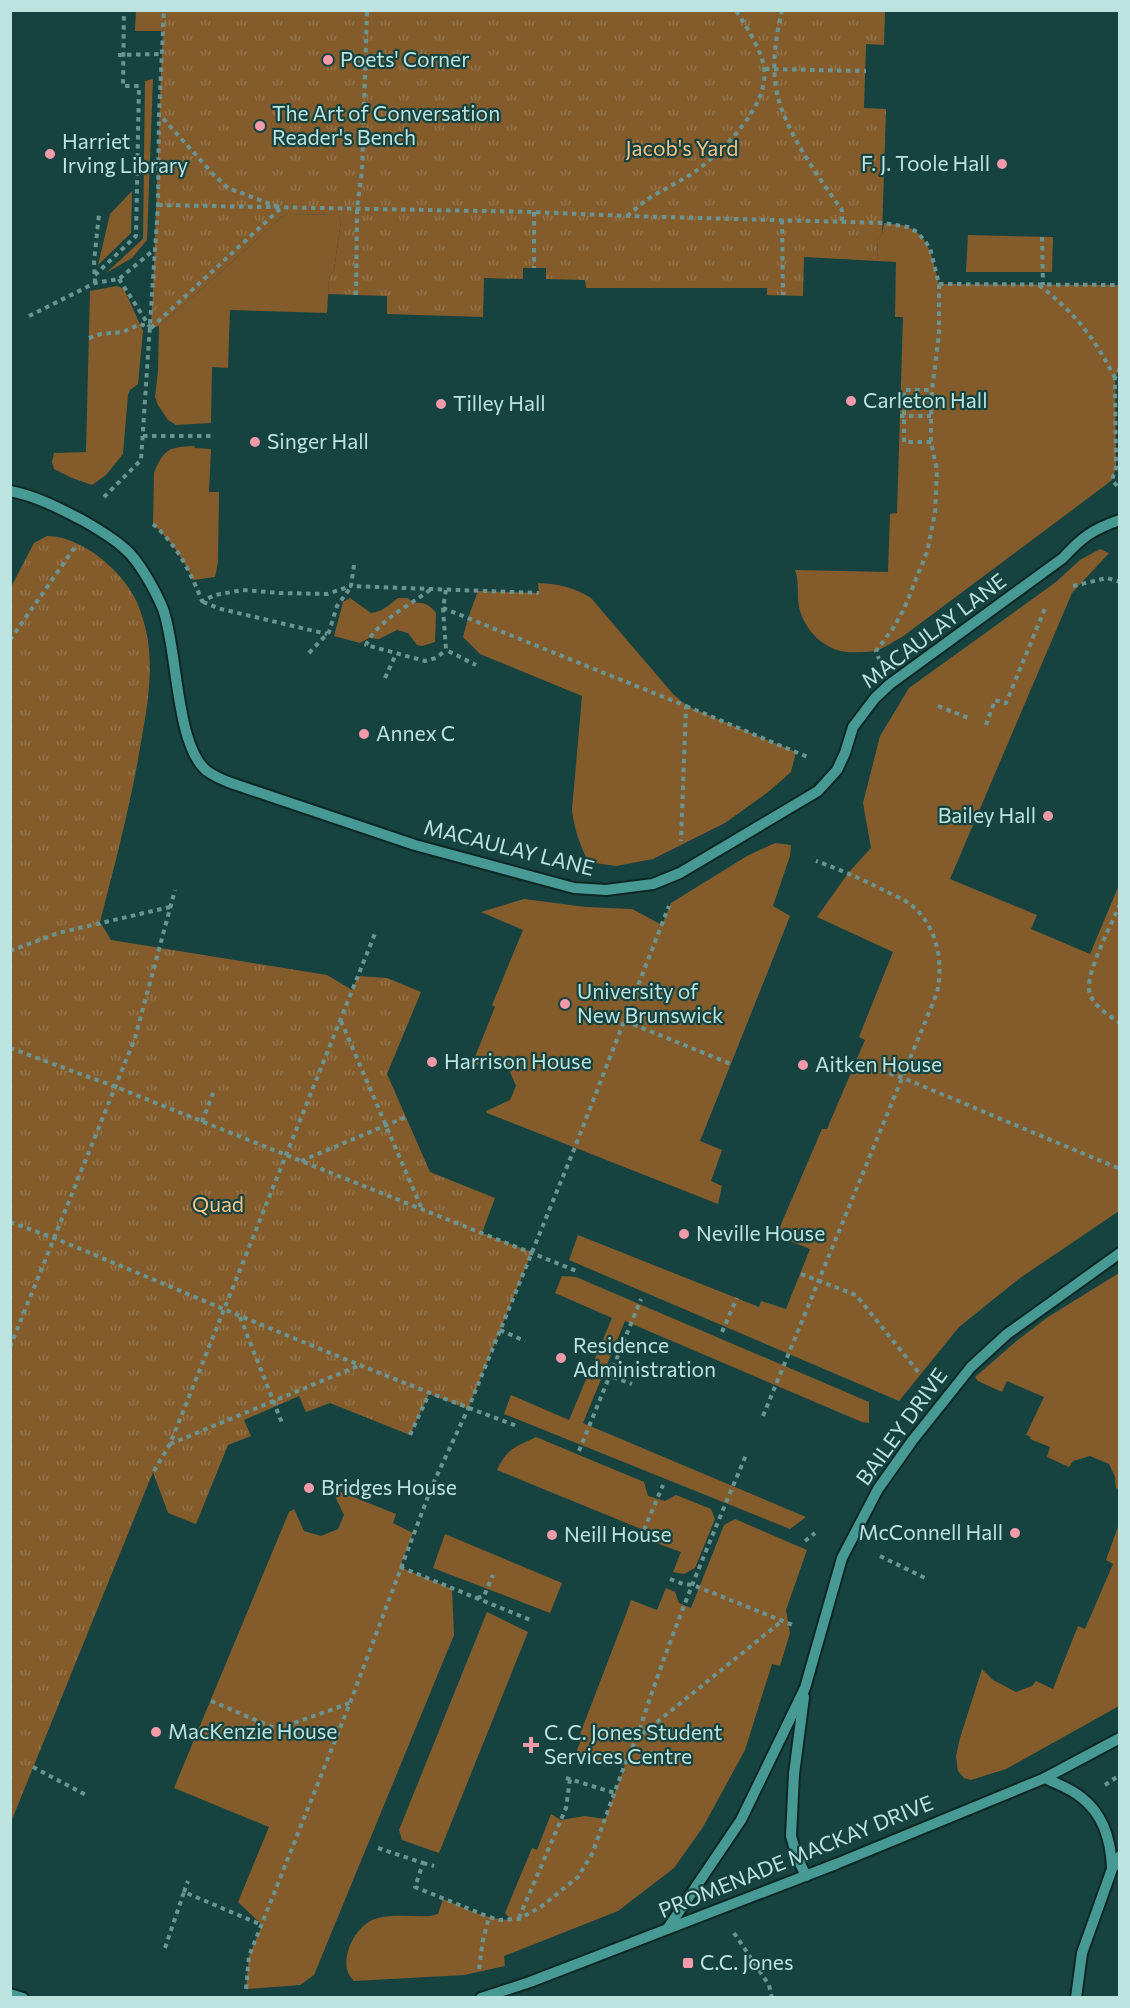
<svg xmlns="http://www.w3.org/2000/svg" width="1130" height="2008" viewBox="0 0 1130 2008" font-family="Commissioner,sans-serif">
	<style>
		.green { fill: #845c2c }
		.park { fill: url(#park-tufts) }
		.lines { fill: none; stroke-linecap: round; stroke-linejoin: round }
		.minor-casing { stroke: #0d2725; stroke-width: 14 }
		.path { stroke: #6a9491; stroke-width: 4; stroke-dasharray: 4.5 4.5; stroke-linecap: butt }
		.minor { stroke: #469a93; stroke-width: 10 }
		.poi-dot { fill: #f39aaa; stroke: #164340; stroke-width: 2 }
		.labels { text-anchor: middle; stroke-width: 4.5; stroke-linejoin: round; paint-order: stroke }
		.poi-label { font-size: 21px; fill: #bce3df; stroke: #164340; text-anchor: start }
		.park-label { font-size: 21px; fill: #f9c182; stroke: #164340 }
		.street-label { font-size: 21px; fill: #bce3df; stroke: #164340 }
	</style>
	<defs>
		<pattern id="park-tufts" width="24" height="20" patternUnits="userSpaceOnUse" patternTransform="scale(1.5)"><rect width="24" height="20" fill="#845c2c"/><path d="M3 7l-1-3M5 7V3M7 7l1-3M15 17l-1-3M17 17v-4M19 17l1-3" fill="none" stroke="#93734a"/></pattern>
	</defs>
	<rect width="100%" height="100%" fill="#164340"/>
	<!-- green -->
	<g class="green">
		<path d="M 136,11 L 164,11 L 163,31 L 135,31 Z"/>
		<path d="M 153,79 L 147,240 L 132,258 L 106,273 L 143,239 L 145,81 Z"/>
		<path d="M 132,191 L 131,233 L 98,265 L 110,214 Z"/>
		<path d="M 288,214 L 339,215 L 341,221 L 334,270 L 329,279 L 327,313 L 230,310 L 228,368 L 212,367 L 211,423 L 176,425 L 168,420 L 158,405 L 155,397 L 158,371 L 159,326 L 221,272 L 280,218 Z"/>
		<path d="M 884,223 C 892,224 901,224 908,227 C 931,236 933,264 939,284 L 1119,285 L 1120,368 L 1115,378 L 1116,468 L 1112,480 L 1095,493 L 902,637 C 894,641 886,647 878,650 C 872,652 865,652 859,652 C 832,655 809,638 800,611 C 796,597 800,583 795,570 L 888,572 L 890,514 L 897,513 L 903,317 L 895,317 L 896,262 L 878,261 L 877,240 L 882,234 Z"/>
		<path d="M 968,235 L 1053,237 L 1052,272 L 966,272 Z"/>
		<path d="M 117,286 L 124,289 L 143,331 L 138,384 L 130,390 L 128,395 L 123,454 L 106,475 L 92,485 L 72,478 L 54,469 L 52,462 L 54,453 L 86,452 L 90,291 Z"/>
		<path d="M 194,446 L 195,448 L 211,449 L 209,492 L 219,492 L 218,562 L 215,577 L 193,580 C 183,558 170,540 153,524 L 154,473 C 164,448 170,447 194,446 Z"/>
		<path d="M 1100,549 L 1109,553 L 1072,593 L 950,879 L 1037,915 L 1031,929 L 1090,954 L 1119,885 L 1119,1211 L 1020,1278 L 959,1327 L 899,1401 L 569,1260 L 578,1235 L 759,1307 L 761,1301 L 786,1309 L 810,1249 L 787,1240 L 789,1234 L 779,1229 L 822,1129 L 827,1129 L 865,1040 L 859,1037 L 893,952 L 817,917 L 849,872 L 871,848 L 863,803 L 880,736 L 909,688 L 1056,582 L 1080,560 Z"/>
		<path d="M 538,583 C 558,584 574,587 591,598 L 673,694 L 687,706 L 796,752 L 791,772 L 768,792 L 725,823 L 653,859 L 616,866 L 588,862 C 580,844 574,829 572,810 L 582,696 L 480,654 L 463,637 L 468,618 L 478,591 L 539,593 Z"/>
		<path d="M 350,598 L 371,613 C 382,612 389,605 398,598 L 408,598 L 413,603 C 424,602 429,604 436,613 L 435,642 L 422,646 L 417,645 L 408,633 L 397,630 L 379,639 L 369,638 L 360,643 L 334,636 L 343,602 Z"/>
		<path d="M 775,843 L 791,845 L 790,856 L 773,906 L 790,916 L 700,1141 L 722,1150 L 711,1181 L 722,1186 L 718,1204 L 487,1113 L 486,1111 L 510,1100 L 516,1086 L 507,1065 L 493,1059 L 471,1067 L 495,1007 L 492,1005 L 523,930 L 481,912 L 524,899 L 586,907 L 632,909 L 662,925 L 671,903 L 747,856 Z"/>
		<path d="M 1119,1273 L 1119,1489 L 1116,1488 L 1115,1477 L 1109,1464 L 1090,1456 L 1073,1461 L 1069,1467 L 1047,1457 L 1050,1447 L 1030,1439 L 1031,1437 L 1026,1435 L 1044,1397 L 1007,1381 L 1002,1392 L 978,1381 L 975,1377 L 1019,1339 L 1048,1317 Z"/>
		<path d="M 562,1276 L 576,1277 L 869,1402 L 869,1423 L 862,1422 L 625,1321 L 583,1423 L 806,1517 L 790,1529 L 504,1414 L 511,1395 L 569,1420 L 587,1377 L 592,1380 L 600,1363 L 594,1361 L 612,1318 L 555,1293 Z"/>
		<path d="M 536,1437 L 644,1482 L 648,1496 L 665,1501 L 676,1495 L 711,1509 L 715,1519 L 695,1568 L 684,1574 L 673,1572 L 681,1552 L 656,1543 L 658,1536 L 497,1470 C 507,1448 516,1447 536,1437 Z"/>
		<path d="M 336,1490 L 396,1514 L 393,1523 L 413,1533 L 400,1567 L 452,1589 L 454,1635 L 314,1975 L 300,1985 L 246,1989 L 249,1956 L 262,1925 L 238,1902 L 269,1827 L 174,1788 L 289,1512 L 294,1509 L 304,1531 L 321,1536 L 338,1529 L 344,1515 L 333,1492 Z"/>
		<path d="M 735,1519 L 807,1550 L 786,1610 L 790,1633 L 780,1666 L 772,1664 L 745,1750 L 703,1827 L 674,1868 L 618,1911 L 504,1956 L 505,1966 L 464,1975 L 354,1981 C 351,1978 348,1974 347,1969 C 343,1950 359,1922 378,1918 C 394,1914 414,1917 430,1916 L 438,1914 L 443,1899 C 465,1908 487,1920 511,1920 L 505,1913 L 532,1848 L 537,1850 L 551,1814 L 561,1820 L 585,1816 L 605,1819 L 625,1765 L 605,1766 L 575,1755 L 583,1735 L 580,1734 L 628,1609 L 631,1600 L 657,1610 L 666,1588 L 675,1592 L 679,1603 L 691,1608 L 724,1525 Z"/>
		<path d="M 1119,1524 L 1119,1706 L 1006,1769 L 971,1780 L 964,1778 L 958,1771 L 956,1756 L 960,1738 L 982,1669 L 993,1680 L 1016,1692 L 1032,1686 L 1036,1681 L 1053,1689 L 1078,1626 L 1085,1629 L 1113,1564 L 1106,1560 Z"/>
		<path d="M 445,1534 L 562,1583 L 550,1613 L 433,1568 Z"/>
		<path d="M 487,1612 L 528,1632 L 439,1853 L 402,1840 L 399,1830 Z"/>
	</g>
	<!-- park -->
	<g class="park">
		<path d="M 164,11 L 885,11 L 884,45 L 866,44 L 864,108 L 886,109 L 882,234 L 877,240 L 878,261 L 804,257 L 803,296 L 767,295 L 767,288 L 586,288 L 585,280 L 546,279 L 546,268 L 523,268 L 523,279 L 484,278 L 483,317 L 387,314 L 387,296 L 328,294 L 329,279 L 334,270 L 341,221 L 339,215 L 288,214 L 280,218 L 221,272 L 159,326 L 151,328 C 157,222 158,116 164,11 Z"/>
		<path d="M 47,536 C 67,536 89,548 104,561 C 120,574 135,593 141,613 C 157,659 148,702 140,748 C 130,807 115,864 100,922 L 111,940 L 327,975 L 352,990 L 358,976 L 387,978 L 421,992 L 387,1074 L 430,1172 L 495,1198 L 482,1233 L 532,1252 L 468,1409 L 429,1394 L 410,1435 L 330,1403 L 306,1412 L 299,1396 L 244,1420 L 251,1436 L 228,1445 L 196,1524 L 168,1513 L 153,1472 L 11,1822 L 10,589 L 34,543 Z"/>
	</g>
	<g class="lines">
		<defs>
			<g id="minor">
				<path d="M 10,491 C 36,496 59,508 82,520 C 96,528 112,537 124,548 C 139,560 156,592 163,609 C 178,650 175,745 207,771 C 214,776 223,780 231,783 L 415,845 L 574,888 L 606,890 L 653,884 L 680,873 L 818,791 L 837,770 L 845,753 L 853,727 L 875,698 L 890,684 L 1063,558 C 1081,538 1093,529 1120,520"/>
				<path d="M 804,1697 L 794,1774 L 791,1836 L 797,1857 L 806,1876"/>
				<path d="M 1045,1778 C 1057,1784 1072,1789 1082,1798 C 1104,1815 1111,1842 1112,1868"/>
				<path d="M 668,1928 L 741,1820 L 805,1688 L 842,1558 L 878,1489 L 912,1441 L 971,1367 L 1007,1334 L 1120,1253"/>
				<path d="M 10,1994 L 23,1998"/>
				<path d="M 481,1998 L 530,1982 L 836,1864 L 1045,1778 L 1120,1738"/>
				<path d="M 1076,1998 L 1082,1953 L 1112,1869 L 1120,1856"/>
			</g>
		</defs>
		<!-- minor casing -->
		<use href="#minor" class="minor-casing"/>
		<!-- path -->
		<g class="path">
			<path d="M 782,10 C 776,36 771,67 777,93 C 785,131 819,178 842,210 L 842,222"/>
			<path d="M 118,55 L 161,54"/>
			<path d="M 765,69 L 866,71"/>
			<path d="M 158,205 L 534,212 L 627,216 L 884,223 L 908,227 L 917,232 L 924,240 L 930,248 L 939,284 L 939,334 L 932,390 L 931,416 L 931,442 L 937,470 L 935,513 L 927,552 L 904,609 L 892,630 L 876,651 L 879,659"/>
			<path d="M 534,212 L 534,268"/>
			<path d="M 627,216 C 634,210 641,204 648,199 C 664,189 681,181 696,171 C 723,151 770,105 764,68 C 761,48 746,27 736,10"/>
			<path d="M 782,220 L 783,295"/>
			<path d="M 1042,237 L 1043,285"/>
			<path d="M 95,275 L 136,236 L 139,86 L 123,86 L 124,10"/>
			<path d="M 119,279 L 150,327"/>
			<path d="M 95,283 L 94,262 L 99,214"/>
			<path d="M 939,284 L 1120,285"/>
			<path d="M 1039,285 C 1075,313 1094,337 1115,378"/>
			<path d="M 356,295 L 357,208 L 362,171 L 367,10"/>
			<path d="M 29,316 L 95,283 L 119,279 L 155,249"/>
			<path d="M 151,328 L 281,208 L 228,188 L 213,174 L 159,114"/>
			<path d="M 89,338 L 101,334 L 123,332 L 140,324 L 151,328"/>
			<path d="M 1120,368 L 1115,378 L 1116,468 L 1112,480 L 1120,489"/>
			<path d="M 900,416 L 931,416"/>
			<path d="M 143,436 L 211,436"/>
			<path d="M 931,442 L 904,442 L 904,390 L 932,390"/>
			<path d="M 104,497 L 141,460 L 158,205 L 159,114 L 164,10"/>
			<path d="M 153,524 C 177,545 190,571 202,601 L 215,595 L 243,590 L 280,593 L 327,594 L 351,586"/>
			<path d="M 354,565 L 351,586 L 539,593"/>
			<path d="M 1073,586 L 1107,578 L 1120,582"/>
			<path d="M 430,590 C 410,605 377,621 366,645 L 425,661 L 436,658 L 446,650"/>
			<path d="M 446,590 L 443,608 L 686,706 L 681,841"/>
			<path d="M 203,602 L 221,609 L 327,634"/>
			<path d="M 443,608 L 446,650 L 476,665"/>
			<path d="M 10,640 L 75,547"/>
			<path d="M 309,653 L 329,632 L 337,606 L 351,587"/>
			<path d="M 385,678 L 396,654"/>
			<path d="M 686,706 L 810,758"/>
			<path d="M 938,706 L 971,719"/>
			<path d="M 986,725 L 995,700 L 1006,703 L 1046,606"/>
			<path d="M 1120,904 C 1112,923 1087,971 1089,989 C 1090,1004 1108,1015 1120,1023"/>
			<path d="M 10,951 L 58,933 L 170,907"/>
			<path d="M 341,1021 L 421,1207"/>
			<path d="M 625,1021 L 731,1064"/>
			<path d="M 10,1048 L 116,1087 L 579,1272"/>
			<path d="M 855,1063 L 901,1077 L 1120,1169"/>
			<path d="M 202,1122 L 213,1093"/>
			<path d="M 301,1161 L 406,1117"/>
			<path d="M 10,1222 L 54,1238 C 208,1302 360,1368 517,1426"/>
			<path d="M 801,1274 L 856,1295 L 920,1374"/>
			<path d="M 240,1317 L 282,1423"/>
			<path d="M 500,1330 L 525,1341"/>
			<path d="M 722,1332 L 737,1298"/>
			<path d="M 10,1347 L 135,1038 L 175,890"/>
			<path d="M 596,1371 L 632,1384"/>
			<path d="M 763,1416 L 937,993 C 944,962 937,925 910,904 C 903,899 893,895 885,891 C 862,879 841,870 816,861"/>
			<path d="M 410,1435 L 429,1394"/>
			<path d="M 170,1444 L 358,1366"/>
			<path d="M 579,1451 L 641,1299"/>
			<path d="M 154,1471 L 170,1444 L 376,931"/>
			<path d="M 644,1530 L 663,1485"/>
			<path d="M 805,1541 L 815,1533"/>
			<path d="M 880,1556 L 927,1579"/>
			<path d="M 400,1567 L 533,1621"/>
			<path d="M 670,1579 L 683,1584 L 693,1585 L 795,1626"/>
			<path d="M 477,1598 L 484,1596 L 493,1575"/>
			<path d="M 211,1701 L 277,1729 L 350,1703"/>
			<path d="M 637,1738 C 667,1642 707,1548 746,1455"/>
			<path d="M 33,1767 L 86,1795"/>
			<path d="M 566,1778 L 615,1793"/>
			<path d="M 1105,1785 L 1120,1775"/>
			<path d="M 378,1848 L 423,1863 L 415,1887 L 489,1917"/>
			<path d="M 423,1863 L 434,1866"/>
			<path d="M 184,1892 L 188,1881"/>
			<path d="M 519,1918 L 566,1808 L 570,1779"/>
			<path d="M 734,1933 L 769,1985 L 772,1998"/>
			<path d="M 165,1948 L 184,1892 L 262,1925"/>
			<path d="M 479,1969 L 483,1940 L 489,1917 L 499,1920 L 519,1919 L 542,1906 L 578,1877 L 592,1854 L 625,1764 L 636,1739 L 782,1621"/>
			<path d="M 246,1989 L 249,1956 L 350,1703 L 432,1486 L 468,1409 L 575,1147 L 669,906"/>
		</g>
		<!-- minor -->
		<use href="#minor" class="minor"/>
	</g>
	<!-- markers -->
	<g class="poi-dot">
		<circle cx="328" cy="60" r="6"/>
		<circle cx="260" cy="126" r="6"/>
		<circle cx="50" cy="154" r="6"/>
		<circle cx="1002" cy="164" r="6"/>
		<circle cx="851" cy="401" r="6"/>
		<circle cx="441" cy="404" r="6"/>
		<circle cx="255" cy="442" r="6"/>
		<circle cx="364" cy="734" r="6"/>
		<circle cx="1048" cy="816" r="6"/>
		<circle cx="565" cy="1004" r="6"/>
		<circle cx="432" cy="1062" r="6"/>
		<circle cx="803" cy="1065" r="6"/>
		<circle cx="684" cy="1234" r="6"/>
		<circle cx="561" cy="1358" r="6"/>
		<circle cx="309" cy="1488" r="6"/>
		<circle cx="1015" cy="1533" r="6"/>
		<circle cx="552" cy="1535" r="6"/>
		<circle cx="156" cy="1732" r="6"/>
		<path d="M528 1736h6v6h6v6h-6v6h-6v-6h-6v-6h6z"/>
		<rect x="682" y="1957" width="12" height="12" rx="3"/>
	</g>
	<g class="labels">
		<!-- poi labels -->
		<g class="poi-label">
			<text x="340" y="67">Poets' Corner</text>
			<text x="272" y="121">The Art of Conversation<tspan x="272" dy="24">Reader's Bench</tspan></text>
			<text x="62" y="149">Harriet<tspan x="62" dy="24">Irving Library</tspan></text>
			<text x="990" y="171" text-anchor="end">F. J. Toole Hall</text>
			<text x="863" y="408">Carleton Hall</text>
			<text x="453" y="411">Tilley Hall</text>
			<text x="267" y="449">Singer Hall</text>
			<text x="376" y="741">Annex C</text>
			<text x="1036" y="823" text-anchor="end">Bailey Hall</text>
			<text x="577" y="999">University of<tspan x="577" dy="24">New Brunswick</tspan></text>
			<text x="444" y="1069">Harrison House</text>
			<text x="815" y="1072">Aitken House</text>
			<text x="696" y="1241">Neville House</text>
			<text x="573" y="1353">Residence<tspan x="573" dy="24">Administration</tspan></text>
			<text x="321" y="1495">Bridges House</text>
			<text x="1003" y="1540" text-anchor="end">McConnell Hall</text>
			<text x="564" y="1542">Neill House</text>
			<text x="168" y="1739">MacKenzie House</text>
			<text x="544" y="1740">C. C. Jones Student<tspan x="544" dy="24">Services Centre</tspan></text>
			<text x="700" y="1970">C.C. Jones</text>
		</g>
		<!-- park labels -->
		<g class="park-label">
			<text x="682" y="156">Jacob's Yard</text>
			<text x="218" y="1212">Quad</text>
		</g>
		<!-- street labels -->
		<g class="street-label">
			<text transform="translate(934 631) rotate(-37)" y="7">MACAULAY LANE</text>
			<text transform="translate(509 848) rotate(14)" y="7">MACAULAY LANE</text>
			<text transform="translate(902 1427) rotate(-54)" y="7">BAILEY DRIVE</text>
			<text transform="translate(796 1857) rotate(-22)" y="7">PROMENADE MACKAY DRIVE</text>
		</g>
	</g>
	<!-- border -->
	<rect width="1130" height="2008" fill="none" stroke="#bce3df" stroke-width="24"/>
</svg>
